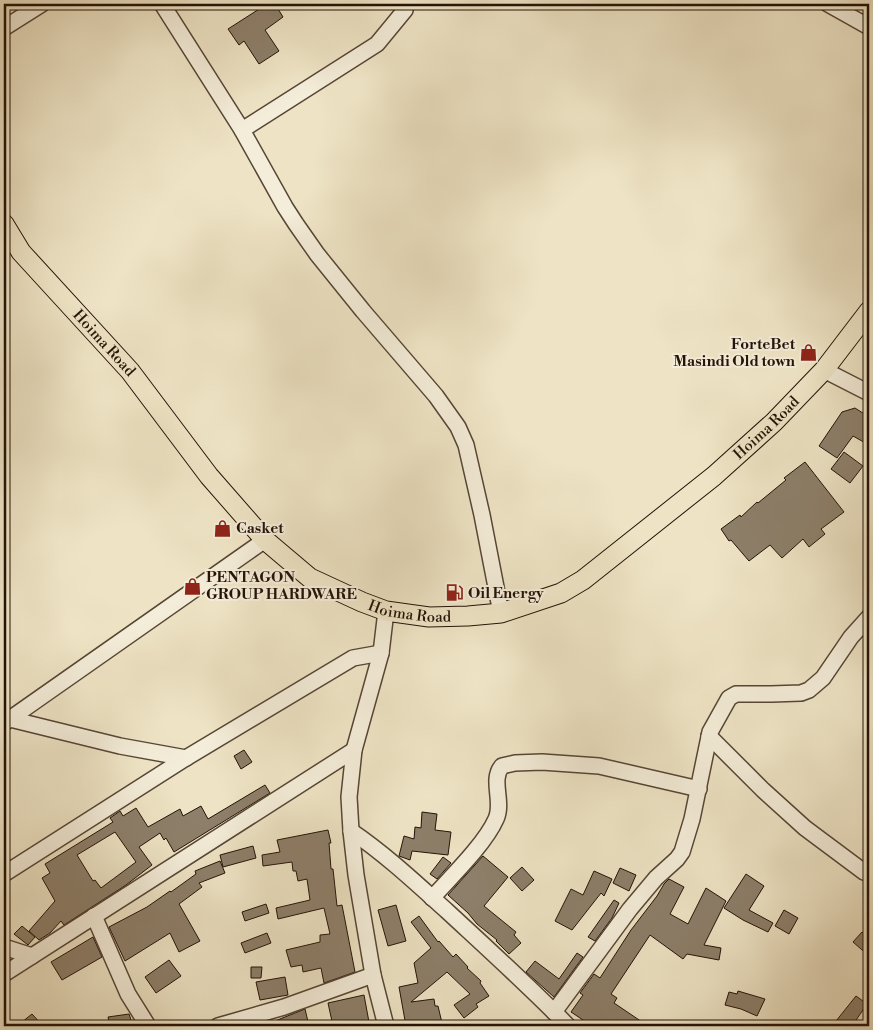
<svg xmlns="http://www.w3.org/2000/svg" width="873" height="1030" viewBox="0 0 873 1030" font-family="'Libre Bodoni',serif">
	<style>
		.building { fill: #8d7f6a; stroke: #231207; fill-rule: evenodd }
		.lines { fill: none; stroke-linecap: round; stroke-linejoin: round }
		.minor-casing { stroke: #564636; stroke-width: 18 }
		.major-casing { stroke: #231207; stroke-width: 21 }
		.minor { stroke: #f4edd9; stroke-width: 15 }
		.major { stroke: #eee4c5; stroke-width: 19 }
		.labels { text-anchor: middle; stroke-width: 4; stroke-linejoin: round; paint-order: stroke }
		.street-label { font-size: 15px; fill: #231207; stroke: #f4edd9 }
		.poi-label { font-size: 15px; font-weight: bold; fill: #231207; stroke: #f4edd9; text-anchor: start }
	</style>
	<rect width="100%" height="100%" fill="#eee4c5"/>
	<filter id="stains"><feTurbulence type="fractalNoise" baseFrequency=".004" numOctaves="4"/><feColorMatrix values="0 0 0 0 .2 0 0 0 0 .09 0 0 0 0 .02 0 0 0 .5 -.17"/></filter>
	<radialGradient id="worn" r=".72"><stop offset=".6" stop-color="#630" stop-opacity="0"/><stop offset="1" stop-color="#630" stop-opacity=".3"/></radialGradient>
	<!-- building -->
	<g class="building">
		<path d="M 267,4 L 275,4 L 283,17 L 265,30 L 279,51 L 259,64 L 244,41 L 239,45 L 228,29 Z"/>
		<path d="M 855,408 L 869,417 L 869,445 L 853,436 L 837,458 L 819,446 L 842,412 Z"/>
		<path d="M 844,452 L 863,466 L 850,483 L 831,469 Z"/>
		<path d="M 805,462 L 844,512 L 821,529 L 825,534 L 809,547 L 803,539 L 782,558 L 770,545 L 749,561 L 731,540 L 729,541 L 721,529 L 740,515 L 741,517 L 757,502 L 758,503 L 786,480 L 784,478 Z"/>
		<path d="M 244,750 L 252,762 L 241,769 L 234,756 Z"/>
		<path d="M 265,785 L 270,793 L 174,852 L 166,838 L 164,840 L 160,833 L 139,847 L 152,865 L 126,885 L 64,925 L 61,921 L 50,933 L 39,940 L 29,931 L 55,901 L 42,878 L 50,873 L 45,864 L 113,822 L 110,818 L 120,811 L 123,816 L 136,808 L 148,827 L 180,809 L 183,816 L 201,806 L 208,819 ZM 115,832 L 136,862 L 101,888 L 95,880 L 93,881 L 77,855 Z"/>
		<path d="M 422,812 L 437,814 L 435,830 L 451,832 L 448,855 L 412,851 L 410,860 L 399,856 L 404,836 L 414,839 L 415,827 L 421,828 Z"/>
		<path d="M 328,830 L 331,843 L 329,843 L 331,869 L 333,869 L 337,906 L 342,905 L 355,972 L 324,983 L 321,968 L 303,972 L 302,965 L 291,967 L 286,950 L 320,942 L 320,935 L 330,934 L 324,908 L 278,919 L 276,908 L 310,900 L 307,879 L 298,881 L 296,871 L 293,871 L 292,862 L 263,866 L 262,855 L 280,852 L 277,840 Z"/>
		<path d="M 253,846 L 256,858 L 223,867 L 220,855 Z"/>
		<path d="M 483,856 L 508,877 L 484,906 L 516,932 L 514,935 L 521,943 L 509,954 L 496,941 L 497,940 L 477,924 L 468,913 L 448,895 Z"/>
		<path d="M 443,857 L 451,863 L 437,879 L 430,874 Z"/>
		<path d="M 220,861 L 225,873 L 199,883 L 202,887 L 179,904 L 200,941 L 179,952 L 170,933 L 125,961 L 109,927 L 147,907 L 170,891 L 171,892 L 196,874 L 195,871 Z"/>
		<path d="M 522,867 L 534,880 L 522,891 L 510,878 Z"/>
		<path d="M 620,868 L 636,875 L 629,891 L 613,883 Z"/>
		<path d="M 594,871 L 612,879 L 604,896 L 601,893 L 572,930 L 555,921 L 571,889 L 583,895 Z"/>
		<path d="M 746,874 L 764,886 L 749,910 L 773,923 L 768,932 L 743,920 L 724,908 Z"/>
		<path d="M 669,879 L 684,887 L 670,914 L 688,924 L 706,888 L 726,901 L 704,945 L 721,948 L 719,960 L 687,954 L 683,959 L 650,935 L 611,994 L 617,998 L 614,1003 L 648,1026 L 592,1026 L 571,1012 L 583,995 L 580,993 L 594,974 L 600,978 L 631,930 L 657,896 L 664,884 Z"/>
		<path d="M 614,900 L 619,903 L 612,918 L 595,941 L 588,937 Z"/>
		<path d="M 266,904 L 269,913 L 245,921 L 242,912 Z"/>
		<path d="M 396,905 L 406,941 L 388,946 L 378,910 Z"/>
		<path d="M 784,910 L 798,918 L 789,934 L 775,926 Z"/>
		<path d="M 419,916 L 438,942 L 439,941 L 453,957 L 456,954 L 468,967 L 467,968 L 481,981 L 480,983 L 489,996 L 476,1004 L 478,1007 L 464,1018 L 454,1005 L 470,994 L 447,972 L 411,1002 L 434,999 L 435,1006 L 438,1006 L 442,1023 L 428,1026 L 406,1026 L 399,987 L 418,983 L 414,963 L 431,948 L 411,922 Z"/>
		<path d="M 22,926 L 35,937 L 28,945 L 14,934 Z"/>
		<path d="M 862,932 L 869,938 L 869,956 L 853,942 Z"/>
		<path d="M 267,933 L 271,943 L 245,953 L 241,943 Z"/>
		<path d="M 93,937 L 102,957 L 62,980 L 51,962 Z"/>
		<path d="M 577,953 L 583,957 L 554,997 L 526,972 L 535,961 L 559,979 Z"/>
		<path d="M 169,960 L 181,976 L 156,993 L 145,977 Z"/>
		<path d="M 251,967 L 262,967 L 261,978 L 251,978 Z"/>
		<path d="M 285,977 L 288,995 L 260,1000 L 256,982 Z"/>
		<path d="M 738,991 L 765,999 L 757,1016 L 741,1009 L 725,1005 L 729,992 L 737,994 Z"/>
		<path d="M 364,995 L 369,1022 L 355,1025 L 355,1026 L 333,1026 L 328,1003 Z"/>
		<path d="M 856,996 L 867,1004 L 852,1026 L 832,1026 Z"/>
		<path d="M 305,1009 L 309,1026 L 265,1026 L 265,1025 Z"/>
		<path d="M 32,1014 L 43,1026 L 17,1026 Z"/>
		<path d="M 129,1014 L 133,1026 L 110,1026 L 108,1017 Z"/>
	</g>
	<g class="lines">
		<defs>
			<g id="minor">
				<path d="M 162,4 L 242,130 L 285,207 L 296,224 L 317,254 L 363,311 L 436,396 L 458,427 L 466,445 L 482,515 L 501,613"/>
				<path d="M 828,4 L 869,27"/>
				<path d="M 4,28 L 42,4"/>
				<path d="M 242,130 L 377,44 L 405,10 L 406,4"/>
				<path d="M 824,370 L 869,393"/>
				<path d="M 386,611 L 381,653 L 354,750 L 349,797 L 351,831 L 356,875 L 373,975 L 386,1026"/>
				<path d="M 10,719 L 120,746 L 186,758"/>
				<path d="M 4,723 L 265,540"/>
				<path d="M 709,736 L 763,790 L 805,828 L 864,872 L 869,874"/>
				<path d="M 351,831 C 385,854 416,883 447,911 C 488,949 529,986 568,1026"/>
				<path d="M 4,874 L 186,758 L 353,658 L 381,653"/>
				<path d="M 432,898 C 451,877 485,844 496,819 C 504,802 490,780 502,766 L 515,763 L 542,762 L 599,766 L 699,789"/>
				<path d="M 94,916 L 128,994 L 148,1026"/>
				<path d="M 4,947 L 32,956"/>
				<path d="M 4,974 L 354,750"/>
				<path d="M 554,1012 L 630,909 L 656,878 L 677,859 L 682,852 L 692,819 L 710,732 L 729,698 L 736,694 L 771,694 L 801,693 L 809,690 L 823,678 L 851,637 L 869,617"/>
				<path d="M 218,1026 L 284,1007 L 373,975"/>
			</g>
			<g id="major">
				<path id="s1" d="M 4,224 L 21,252 L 130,371 L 209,476 L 265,540 L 310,578 L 362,602 L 386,611 L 429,617 L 468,616 L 501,613 L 561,593 L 583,580 L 714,476 L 774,422 L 824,370 L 869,311"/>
			</g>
		</defs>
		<!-- minor casing -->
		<use href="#minor" class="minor-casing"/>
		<!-- major casing -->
		<use href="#major" class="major-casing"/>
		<!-- minor -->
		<use href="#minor" class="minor"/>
		<!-- major -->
		<use href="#major" class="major"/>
	</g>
	<!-- icons -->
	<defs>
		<symbol id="shop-bare" viewBox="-9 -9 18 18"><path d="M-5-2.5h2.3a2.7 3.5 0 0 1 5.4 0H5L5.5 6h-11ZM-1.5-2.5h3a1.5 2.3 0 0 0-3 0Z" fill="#8f2418" stroke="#f4edd9" stroke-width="2.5" paint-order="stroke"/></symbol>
		<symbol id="fuel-bare" viewBox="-9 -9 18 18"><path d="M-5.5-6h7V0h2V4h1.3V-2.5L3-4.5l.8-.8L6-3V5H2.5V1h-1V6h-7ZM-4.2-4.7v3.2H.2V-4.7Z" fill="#8f2418" stroke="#f4edd9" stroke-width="2.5" paint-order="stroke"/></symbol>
	</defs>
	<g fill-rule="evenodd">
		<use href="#shop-bare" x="796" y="340" width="25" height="25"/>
		<use href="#shop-bare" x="210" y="516" width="25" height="25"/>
		<use href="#shop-bare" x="180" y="574" width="25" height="25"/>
		<use href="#fuel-bare" x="442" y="580" width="25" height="25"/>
	</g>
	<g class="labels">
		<!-- street labels -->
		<g class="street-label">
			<text dy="5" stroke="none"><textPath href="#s1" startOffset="156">Hoima Road</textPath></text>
			<text dy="5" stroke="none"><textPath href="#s1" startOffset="995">Hoima Road</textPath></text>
			<text dy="5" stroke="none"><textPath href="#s1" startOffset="576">Hoima Road</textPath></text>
		</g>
		<!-- poi labels -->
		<g class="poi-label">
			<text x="795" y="349" text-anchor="end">ForteBet<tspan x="795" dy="17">Masindi Old town</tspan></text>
			<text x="236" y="533">Casket</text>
			<text x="206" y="582">PENTAGON<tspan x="206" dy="17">GROUP HARDWARE</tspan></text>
			<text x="468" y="598">Oil Energy</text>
		</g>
	</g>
	<!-- margin -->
	<rect width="873" height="1030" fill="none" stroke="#eee4c5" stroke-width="20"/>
	<rect x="5" y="5" width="863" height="1020" fill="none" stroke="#231207" stroke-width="2.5"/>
	<rect x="10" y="10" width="853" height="1010" fill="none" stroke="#231207"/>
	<rect width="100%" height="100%" filter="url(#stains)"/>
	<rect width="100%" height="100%" fill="url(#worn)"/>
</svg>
